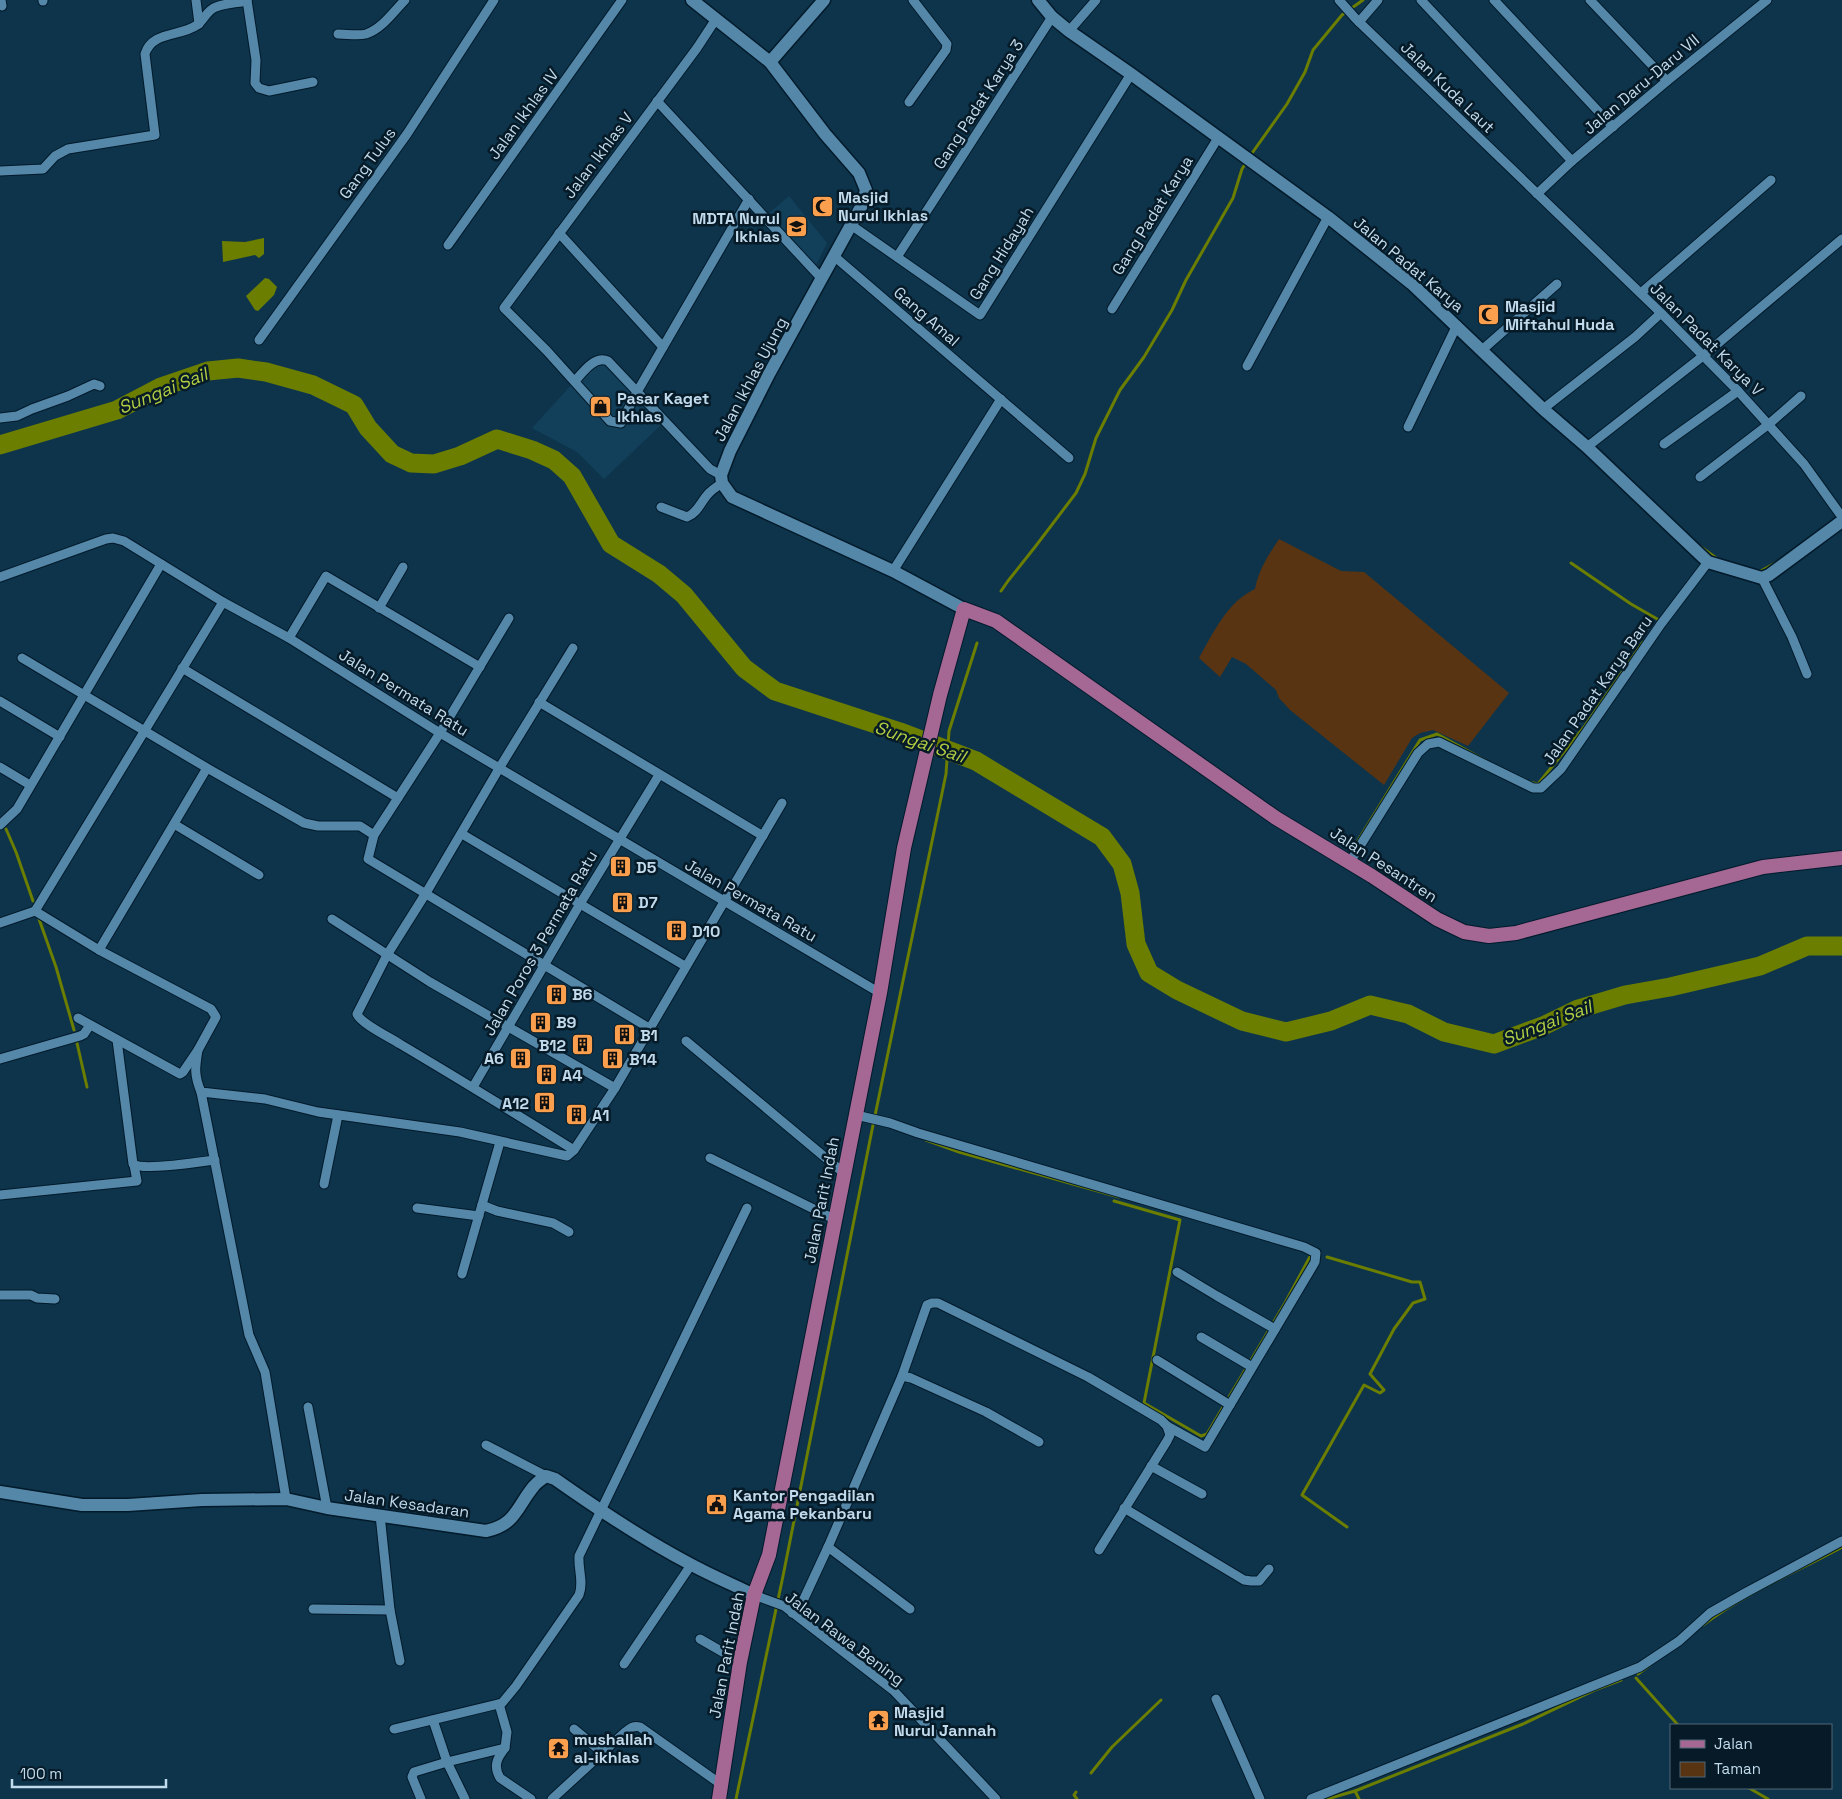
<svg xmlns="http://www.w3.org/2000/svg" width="1842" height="1799" viewBox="0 0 1842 1799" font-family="'Space Grotesk',sans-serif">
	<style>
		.built { fill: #12405b }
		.green { fill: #593413 }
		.water { fill: #6b7e00 }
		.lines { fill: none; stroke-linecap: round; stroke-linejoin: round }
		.stream { stroke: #6b7e00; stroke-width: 3 }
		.river { stroke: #6b7e00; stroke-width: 19 }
		.street-casing { stroke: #021a2a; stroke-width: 11 }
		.secondary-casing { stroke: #021a2a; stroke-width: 15 }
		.primary-casing { stroke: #021a2a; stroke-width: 16 }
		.street { stroke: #5587a9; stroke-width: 9 }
		.secondary { stroke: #5587a9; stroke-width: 12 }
		.primary { stroke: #a56895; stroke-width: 14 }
		.labels { text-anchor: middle; stroke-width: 5; stroke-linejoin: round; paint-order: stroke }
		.street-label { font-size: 16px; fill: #c1daec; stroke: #061a27 }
		.poi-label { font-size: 16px; font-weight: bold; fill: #c1daec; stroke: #061a27; text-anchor: start }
		.water-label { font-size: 18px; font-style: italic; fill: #b2cd43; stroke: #061a27 }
	</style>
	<rect width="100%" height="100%" fill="#0d344b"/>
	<!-- built -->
	<g class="built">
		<path d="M 789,196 L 827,243 L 815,267 L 768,214 Z"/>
		<path d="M 604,359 L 664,422 L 604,479 L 577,452 L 532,428 L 575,381 Z"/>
	</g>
	<!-- green -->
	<path class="green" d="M 1279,539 L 1341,571 L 1364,572 L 1509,693 L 1468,746 L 1433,730 L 1420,733 L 1412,738 L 1384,785 L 1290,710 L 1279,698 L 1276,690 L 1246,664 L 1232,657 L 1220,677 L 1199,658 C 1214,632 1227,602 1255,589 C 1259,569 1268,556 1279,539 Z"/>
	<!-- water -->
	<g class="water">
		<path d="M 264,238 L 264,254 L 259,258 L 255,255 L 223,262 L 222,241 L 245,242 Z"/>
		<path d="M 265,278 L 269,279 L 277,287 L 274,295 L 258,311 L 255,310 L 246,296 Z"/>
	</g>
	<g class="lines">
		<!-- stream -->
		<g class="stream">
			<path d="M 1250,156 L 1287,104 L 1305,72 L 1313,50 L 1342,15 L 1363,0"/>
			<path d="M 1701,547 L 1719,560"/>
			<path d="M 1571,563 L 1631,604 L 1659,620"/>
			<path d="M 1759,572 L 1777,562"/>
			<path d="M 1001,591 L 1008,581 L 1035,547 L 1076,493 L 1085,474 L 1096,438 L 1120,390 L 1144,357 L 1172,310 L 1186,280 L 1233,198 L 1242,169 L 1247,161"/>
			<path d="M 1529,782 L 1538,784 L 1584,727 L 1643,642"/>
			<path d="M 6,829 L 16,852 L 33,901"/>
			<path d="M 1354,847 L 1420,740 L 1437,734 L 1490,763"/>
			<path d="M 39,919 L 56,967 L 74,1030"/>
			<path d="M 77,1043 L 87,1087"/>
			<path d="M 926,1140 L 959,1152 L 1119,1197"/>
			<path d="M 1114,1201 L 1180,1220 L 1144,1403 L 1201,1436 L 1207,1434 L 1285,1303 L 1312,1253"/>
			<path d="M 1327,1257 L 1412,1282 L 1420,1282 L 1425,1299 L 1413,1303 L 1394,1329 L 1370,1374 L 1384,1390 L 1380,1393 L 1364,1385 L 1302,1495 L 1347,1527"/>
			<path d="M 1703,1625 C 1745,1593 1796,1572 1842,1547"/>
			<path d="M 1638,1674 L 1650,1665"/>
			<path d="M 1636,1678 L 1678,1725"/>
			<path d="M 1091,1773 L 1112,1747 L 1161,1700"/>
			<path d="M 1749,1788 L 1768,1799"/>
			<path d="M 1076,1792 L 1074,1795 L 1077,1799"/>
			<path d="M 736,1799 L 783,1576 L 872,1130 L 946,774 L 949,731 L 977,643"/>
			<path d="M 1327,1799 L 1355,1791"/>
			<path d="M 1359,1799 L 1355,1791 L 1523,1724 L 1597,1689 L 1621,1680"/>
		</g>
		<!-- river -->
		<path class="river" d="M 0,445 L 117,410 L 161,387 L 208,371 L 238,368 L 266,372 L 313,385 L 354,405 L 368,428 L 392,454 L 411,463 L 434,464 L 460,456 L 497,439 L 532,450 L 554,460 L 572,476 L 611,544 L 659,574 L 684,595 L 744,668 L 775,691 L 900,732 L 976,761 L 1102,837 L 1122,864 L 1130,893 L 1136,944 L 1149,973 L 1177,990 L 1242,1021 L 1286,1032 L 1331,1021 L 1370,1005 L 1408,1014 L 1444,1032 L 1494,1044 L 1543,1026 L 1578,1009 L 1625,995 L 1670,987 L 1760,966 L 1807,946 L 1842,946"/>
		<defs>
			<g id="street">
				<path d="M 1,0 L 2,6"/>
				<path d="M 43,0 L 43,1"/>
				<path d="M 196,0 L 199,24"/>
				<path d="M 247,0 L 256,60 L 255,83 L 259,88 L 269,91 L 313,82"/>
				<path d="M 1339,0 L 1356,19 L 1661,313 L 1738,391 L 1804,464 L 1842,517"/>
				<path d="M 1421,0 L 1572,161"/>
				<path d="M 1494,0 L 1613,127"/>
				<path d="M 1590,0 L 1667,81"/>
				<path d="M 716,19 L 697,48 L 504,308 L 547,351 L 610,421 L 621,423 L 637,392 L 749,199"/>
				<path d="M 1359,22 L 1378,0"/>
				<path d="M 1069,31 L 1096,0"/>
				<path d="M 338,34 C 347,34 358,36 366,34 C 382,29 394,11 405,0"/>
				<path d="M 657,101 L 822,279"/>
				<path d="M 909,102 L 946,50 L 947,44 L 913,0"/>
				<path d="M 0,171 L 43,169 L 55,156 L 68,149 L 155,135 L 145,54 C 152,31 180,37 197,25 C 204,20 207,10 216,7 C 226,3 237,3 247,1"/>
				<path d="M 1537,194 L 1572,161 L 1667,81 L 1767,0"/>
				<path d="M 851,225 L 980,315 L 1131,74"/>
				<path d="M 559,233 L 663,347"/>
				<path d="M 448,245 L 622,0"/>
				<path d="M 834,256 L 1069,458"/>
				<path d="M 897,257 L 1052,17"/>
				<path d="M 1641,293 L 1771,180"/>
				<path d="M 1112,309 L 1218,138"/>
				<path d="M 259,340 L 407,134 L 494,0"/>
				<path d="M 1482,350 L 1557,284"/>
				<path d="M 1247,366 L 1328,217"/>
				<path d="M 575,381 C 583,372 595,355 608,361 L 710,469 L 721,475"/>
				<path d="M 1543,409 L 1635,337 L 1661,313"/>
				<path d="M 0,418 L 17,416 L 32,409 L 68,396 L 94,384 L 100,386"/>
				<path d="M 1408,427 L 1457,325"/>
				<path d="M 1664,444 L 1738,391"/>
				<path d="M 1587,447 L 1703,356 L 1842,239"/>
				<path d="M 1700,477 L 1769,424 L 1801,396"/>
				<path d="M 661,507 L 687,517 C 698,513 701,501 709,493 C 713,489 718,486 722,483"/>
				<path d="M 893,571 L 1001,399"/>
				<path d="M 0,577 L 106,539 L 113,538 L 124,541 L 223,602"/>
				<path d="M 1762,578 L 1792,637 L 1807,674"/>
				<path d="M 379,608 L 403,567"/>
				<path d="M 509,618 L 440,733 L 374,835 L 368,859 L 649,1028"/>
				<path d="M 289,638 L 326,576 L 480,667"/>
				<path d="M 573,648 L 500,767 L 426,893 L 387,955 L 357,1014 C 360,1023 391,1038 400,1044 C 459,1079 516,1114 574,1150"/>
				<path d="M 22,658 L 207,768 L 304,823 L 318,826 L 360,826 L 374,835"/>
				<path d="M 182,668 L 398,798"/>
				<path d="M 0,701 L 60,737"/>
				<path d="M 539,702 L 763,836"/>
				<path d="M 0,767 L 30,785"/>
				<path d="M 174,824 L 259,875"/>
				<path d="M 0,825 L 17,809 L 161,564"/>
				<path d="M 462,834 L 685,966"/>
				<path d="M 1350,862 L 1418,753 L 1428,744 L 1439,742 L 1533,788 L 1541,788 L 1561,769 L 1661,624 L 1708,562"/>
				<path d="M 35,911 L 223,602 L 289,638 L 440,733 L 880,993"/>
				<path d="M 35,911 L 99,950 L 211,1009 L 216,1017 L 198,1050 L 183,1072 L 180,1074 L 78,1018"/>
				<path d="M 332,919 L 430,982 L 615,1088"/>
				<path d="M 0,923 L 35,911"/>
				<path d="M 99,950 L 207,768"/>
				<path d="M 117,1040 L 133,1164 C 143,1171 200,1162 215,1160"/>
				<path d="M 686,1041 L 845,1174"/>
				<path d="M 198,1050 C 195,1068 194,1075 201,1092 L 265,1099 L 318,1112 L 460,1132 L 567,1156 L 574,1150 L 615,1088 L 782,803"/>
				<path d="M 0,1059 L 80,1036 L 84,1034 L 90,1025"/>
				<path d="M 473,1087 L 580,904 L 659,775"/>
				<path d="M 201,1092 L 249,1335 L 265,1372 L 286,1499"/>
				<path d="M 856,1115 L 890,1123 L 918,1133 L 1304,1247 L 1316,1253 L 1315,1262 L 1205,1447 L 1167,1426"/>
				<path d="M 710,1158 L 836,1220"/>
				<path d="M 324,1184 L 338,1115"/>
				<path d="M 0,1195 L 137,1181 L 134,1165"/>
				<path d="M 482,1205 L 497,1211 L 553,1223 L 569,1232"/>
				<path d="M 417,1208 L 479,1216"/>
				<path d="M 1177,1272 L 1217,1296 L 1275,1329"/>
				<path d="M 462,1274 L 500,1142"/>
				<path d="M 0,1295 L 31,1295 L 37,1298 L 55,1299"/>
				<path d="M 1201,1337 L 1252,1367"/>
				<path d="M 1157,1360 L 1230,1405"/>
				<path d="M 902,1376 L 911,1378 L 986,1412 L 1039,1442"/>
				<path d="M 308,1407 L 327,1508"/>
				<path d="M 486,1445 L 546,1476"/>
				<path d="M 1151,1466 L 1202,1494"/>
				<path d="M 1124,1508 L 1244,1580 L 1251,1581 L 1259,1581 L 1269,1569"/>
				<path d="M 380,1515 L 390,1610 L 400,1661"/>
				<path d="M 828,1547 L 910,1609"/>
				<path d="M 754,1595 L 784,1606 L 894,1691 L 996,1799"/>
				<path d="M 313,1609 L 390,1610"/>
				<path d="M 792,1613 L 802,1603 L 828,1547 L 902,1376 L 927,1305 L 932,1303 L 938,1303 L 1088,1377 L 1161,1420 L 1167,1426 L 1170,1435 L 1167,1441 L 1099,1550"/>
				<path d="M 700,1639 L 740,1662"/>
				<path d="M 624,1664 L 691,1565"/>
				<path d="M 1216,1699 L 1260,1799"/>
				<path d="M 433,1720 L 447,1762 L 465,1799"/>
				<path d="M 394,1729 L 502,1703 L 516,1686 L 579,1595 C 584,1582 578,1570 579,1556 L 747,1208"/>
				<path d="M 574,1729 L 603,1753"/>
				<path d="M 505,1748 C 497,1758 493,1766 500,1778 L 531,1799"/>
				<path d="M 421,1799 L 412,1777 L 414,1772 L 447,1762 L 505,1748 L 507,1732 L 499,1704"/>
				<path d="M 552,1799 L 624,1733 C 629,1729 633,1725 640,1727 L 722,1785"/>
				<path d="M 1311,1799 L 1640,1667 L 1679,1641 L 1710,1613 L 1745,1593 L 1842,1541"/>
			</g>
			<g id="secondary">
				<path d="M 692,0 L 770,62 L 825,134 L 859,173 L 866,190 L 862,205 L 769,374 L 730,451 L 721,475 L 722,483 L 732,497 L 893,571 L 964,609"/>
				<path d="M 1038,0 L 1052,17 L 1069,31 L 1131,74 L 1328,217 L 1412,284 L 1543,409 L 1587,447 L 1708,562 L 1762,578 L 1769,575 L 1842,521"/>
				<path d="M 770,62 L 824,0"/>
				<path d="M 0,1492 L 82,1505 L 128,1505 L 202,1500 L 286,1499 L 327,1508 L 486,1531 C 516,1525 517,1506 534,1486 C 537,1482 542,1479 546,1476 L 555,1479 C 599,1510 644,1540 692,1565 C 712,1576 734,1585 754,1595"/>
			</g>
			<path id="primary" d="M 719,1799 L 740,1662 L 754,1595 L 769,1555 L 880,993 L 904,848 L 940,695 L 964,609 L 996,621 L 1276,818 L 1372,876 L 1437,919 L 1464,932 L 1489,936 L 1516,933 L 1763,867 L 1842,858"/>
		</defs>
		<!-- street casing -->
		<use href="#street" class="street-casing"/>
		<!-- secondary casing -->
		<use href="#secondary" class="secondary-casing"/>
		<!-- primary casing -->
		<use href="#primary" class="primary-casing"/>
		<!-- street -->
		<use href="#street" class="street"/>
		<!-- secondary -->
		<use href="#secondary" class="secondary"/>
		<!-- primary -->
		<use href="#primary" class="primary"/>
	</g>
	<!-- icons -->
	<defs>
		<symbol id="mosque-square" viewBox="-11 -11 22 22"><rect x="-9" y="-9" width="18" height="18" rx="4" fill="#fa9f4e" stroke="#061a27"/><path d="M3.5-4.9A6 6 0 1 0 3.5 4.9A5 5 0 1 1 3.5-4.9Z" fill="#111"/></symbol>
		<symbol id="school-square" viewBox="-11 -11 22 22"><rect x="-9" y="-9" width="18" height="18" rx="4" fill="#fa9f4e" stroke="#061a27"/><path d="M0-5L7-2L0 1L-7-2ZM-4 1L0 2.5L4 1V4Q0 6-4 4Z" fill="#111"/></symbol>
		<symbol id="shop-square" viewBox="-11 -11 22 22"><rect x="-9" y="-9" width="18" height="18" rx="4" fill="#fa9f4e" stroke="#061a27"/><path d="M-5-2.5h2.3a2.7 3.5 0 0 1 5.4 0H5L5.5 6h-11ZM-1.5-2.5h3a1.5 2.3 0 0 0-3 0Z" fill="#111"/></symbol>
		<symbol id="building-square" viewBox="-11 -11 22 22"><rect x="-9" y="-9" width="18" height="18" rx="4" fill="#fa9f4e" stroke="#061a27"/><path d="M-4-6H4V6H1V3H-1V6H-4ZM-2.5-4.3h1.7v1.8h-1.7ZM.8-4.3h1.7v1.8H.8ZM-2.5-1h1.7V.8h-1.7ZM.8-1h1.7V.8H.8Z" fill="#111"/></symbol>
		<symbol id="civic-square" viewBox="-11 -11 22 22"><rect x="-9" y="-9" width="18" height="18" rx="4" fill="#fa9f4e" stroke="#061a27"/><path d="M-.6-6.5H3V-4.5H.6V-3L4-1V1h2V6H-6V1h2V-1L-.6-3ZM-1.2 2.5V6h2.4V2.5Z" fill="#111"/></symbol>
		<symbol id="temple-square" viewBox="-11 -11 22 22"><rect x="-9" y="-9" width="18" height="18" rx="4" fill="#fa9f4e" stroke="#061a27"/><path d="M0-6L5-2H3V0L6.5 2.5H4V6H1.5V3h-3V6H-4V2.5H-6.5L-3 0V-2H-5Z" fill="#111"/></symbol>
	</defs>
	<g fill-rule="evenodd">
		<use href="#mosque-square" x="810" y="194" width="25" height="25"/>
		<use href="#school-square" x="784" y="214" width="25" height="25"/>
		<use href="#mosque-square" x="1476" y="302" width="25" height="25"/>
		<use href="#shop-square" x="588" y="394" width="25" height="25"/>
		<use href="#building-square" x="608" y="854" width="25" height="25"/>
		<use href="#building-square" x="610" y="890" width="25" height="25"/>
		<use href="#building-square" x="664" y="918" width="25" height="25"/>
		<use href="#building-square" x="544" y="982" width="25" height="25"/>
		<use href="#building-square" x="528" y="1010" width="25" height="25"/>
		<use href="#building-square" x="612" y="1022" width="25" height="25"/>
		<use href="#building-square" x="570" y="1032" width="25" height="25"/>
		<use href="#building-square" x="508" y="1046" width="25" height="25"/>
		<use href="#building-square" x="600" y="1046" width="25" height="25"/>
		<use href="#building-square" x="534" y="1062" width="25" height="25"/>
		<use href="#building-square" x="532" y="1090" width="25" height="25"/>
		<use href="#building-square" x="564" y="1102" width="25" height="25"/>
		<use href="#civic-square" x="704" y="1492" width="25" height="25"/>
		<use href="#temple-square" x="866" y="1708" width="25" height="25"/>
		<use href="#temple-square" x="546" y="1736" width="25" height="25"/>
	</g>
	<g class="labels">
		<!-- street labels -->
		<g class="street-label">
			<text transform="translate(1641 84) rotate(-40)" y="6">Jalan Daru-Daru VII</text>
			<text transform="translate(1448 87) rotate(44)" y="6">Jalan Kuda Laut</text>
			<text transform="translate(978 104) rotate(-57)" y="6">Gang Padat Karya 3</text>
			<text transform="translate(523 114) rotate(-54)" y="6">Jalan Ikhlas IV</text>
			<text transform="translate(598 155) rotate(-53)" y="6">Jalan Ikhlas V</text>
			<text transform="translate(367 163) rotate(-54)" y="6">Gang Tulus</text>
			<text transform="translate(1152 215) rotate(-58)" y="6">Gang Padat Karya</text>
			<text transform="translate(1001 253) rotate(-58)" y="6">Gang Hidayah</text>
			<text transform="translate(1409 264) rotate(40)" y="6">Jalan Padat Karya</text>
			<text transform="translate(927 316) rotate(41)" y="6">Gang Amal</text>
			<text transform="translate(1707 339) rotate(45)" y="6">Jalan Padat Karya V</text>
			<text transform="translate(750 379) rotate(-62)" y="6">Jalan Ikhlas Ujung</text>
			<text transform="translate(1597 690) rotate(-55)" y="6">Jalan Padat Karya Baru</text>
			<text transform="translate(404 692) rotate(32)" y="6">Jalan Permata Ratu</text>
			<text transform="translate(1384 864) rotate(33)" y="6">Jalan Pesantren</text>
			<text transform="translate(751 900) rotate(30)" y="6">Jalan Permata Ratu</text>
			<text transform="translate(540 943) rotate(-60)" y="6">Jalan Poros 3 Permata Ratu</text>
			<text transform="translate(821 1200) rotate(-79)" y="6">Jalan Parit Indah</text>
			<text transform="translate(407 1503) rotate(8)" y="6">Jalan Kesadaran</text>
			<text transform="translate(845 1638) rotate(37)" y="6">Jalan Rawa Bening</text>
			<text transform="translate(726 1655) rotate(-79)" y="6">Jalan Parit Indah</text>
		</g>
		<!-- poi labels -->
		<g class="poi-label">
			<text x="838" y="203">Masjid<tspan x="838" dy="18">Nurul Ikhlas</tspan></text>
			<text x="780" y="224" text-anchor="end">MDTA Nurul<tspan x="780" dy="18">Ikhlas</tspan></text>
			<text x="1505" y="312">Masjid<tspan x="1505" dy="18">Miftahul Huda</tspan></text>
			<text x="617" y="404">Pasar Kaget<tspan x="617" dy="18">Ikhlas</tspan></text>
			<text x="636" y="873">D5</text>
			<text x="638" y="908">D7</text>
			<text x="692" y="937">D10</text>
			<text x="572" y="1000">B6</text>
			<text x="556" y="1028">B9</text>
			<text x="640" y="1041">B1</text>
			<text x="566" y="1051" text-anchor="end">B12</text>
			<text x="504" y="1064" text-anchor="end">A6</text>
			<text x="629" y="1065">B14</text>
			<text x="562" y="1081">A4</text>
			<text x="529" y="1109" text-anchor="end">A12</text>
			<text x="592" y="1121">A1</text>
			<text x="733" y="1501">Kantor Pengadilan<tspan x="733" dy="18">Agama Pekanbaru</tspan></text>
			<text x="894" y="1718">Masjid<tspan x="894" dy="18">Nurul Jannah</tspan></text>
			<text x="574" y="1745">mushallah<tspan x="574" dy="18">al-ikhlas</tspan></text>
		</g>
		<!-- water labels -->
		<g class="water-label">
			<text transform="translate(163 391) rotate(-22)" y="6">Sungai Sail</text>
			<text transform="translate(920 742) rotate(19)" y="6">Sungai Sail</text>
			<text transform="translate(1547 1023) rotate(-21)" y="6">Sungai Sail</text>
		</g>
	</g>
	<!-- legend -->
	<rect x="1670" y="1724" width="162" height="65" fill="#061a27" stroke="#516776"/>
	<rect x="1680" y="1740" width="25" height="8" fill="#a56895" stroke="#516776"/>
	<text x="1714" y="1749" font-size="15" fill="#c1daec">Jalan</text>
	<rect x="1680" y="1762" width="25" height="15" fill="#593413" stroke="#516776"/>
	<text x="1714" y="1774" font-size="15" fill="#c1daec">Taman</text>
	<!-- scale -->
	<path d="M12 1779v8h154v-8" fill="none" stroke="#c1daec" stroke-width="2.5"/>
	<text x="20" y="1779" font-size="15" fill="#c1daec" stroke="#061a27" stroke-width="4" paint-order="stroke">100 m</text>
</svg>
